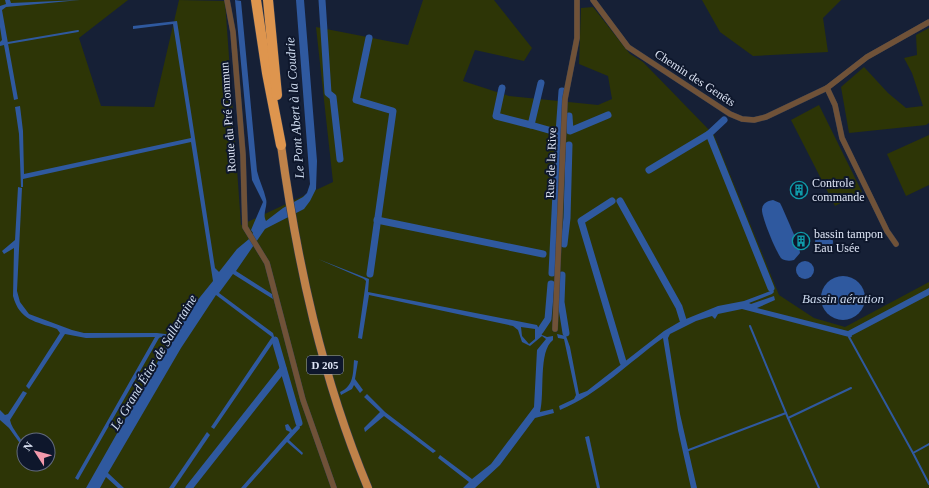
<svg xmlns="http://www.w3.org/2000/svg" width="929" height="488" viewBox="0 0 929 488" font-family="'Times New Roman',serif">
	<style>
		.green { fill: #2d3506; fill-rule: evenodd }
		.water { fill: #2f599f; fill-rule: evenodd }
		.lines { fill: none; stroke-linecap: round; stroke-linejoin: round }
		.stream { stroke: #2f599f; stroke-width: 2 }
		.canal { stroke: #2f599f; stroke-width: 7 }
		.street-casing { stroke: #323c51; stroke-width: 6 }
		.primary-casing { stroke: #323c51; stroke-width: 9 }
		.highway-casing { stroke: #323c51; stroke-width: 11 }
		.street { stroke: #705238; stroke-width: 5.5 }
		.primary { stroke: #bf8249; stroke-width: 8 }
		.highway { stroke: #de954e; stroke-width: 10 }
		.labels { text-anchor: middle; stroke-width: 4; stroke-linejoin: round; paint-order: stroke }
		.shield { fill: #0e172c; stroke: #a0a8b9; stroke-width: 1 }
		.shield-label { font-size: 11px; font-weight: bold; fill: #dfe6f6 }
		.street-label { font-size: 12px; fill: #dfe6f6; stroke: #0e172c }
		.poi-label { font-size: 12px; fill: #dfe6f6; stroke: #0e172c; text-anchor: start }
		.water-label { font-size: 13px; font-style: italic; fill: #cedbef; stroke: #0e172c }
	</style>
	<rect width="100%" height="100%" fill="#162036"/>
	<!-- green -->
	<g class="green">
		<path d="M 0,0 L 128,0 L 79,38 L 101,106 L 154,107 L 179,0 L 225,1 L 241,225 L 333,182 L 316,27 L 408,45 L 423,0 L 494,0 L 532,48 L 524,61 L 475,50 L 463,81 L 509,96 L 598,105 L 612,99 L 608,76 L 579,64 L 581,8 L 593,7 L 630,54 L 643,62 L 714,135 L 779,295 L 814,318 L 845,327 L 929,282 L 929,488 L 0,488 ZM 24,440 L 48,440 L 48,464 L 24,464 Z"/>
		<path d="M 702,0 L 841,0 L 823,18 L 828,52 L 753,56 L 720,32 Z"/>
		<path d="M 929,28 L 929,123 L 926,125 L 849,133 L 841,87 L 864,67 L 888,93 L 906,108 L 923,106 L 912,73 L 904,58 L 917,55 L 916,35 Z"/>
		<path d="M 819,105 L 862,192 L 835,206 L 791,120 Z"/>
		<path d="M 929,135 L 929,185 L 906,196 L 887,154 Z"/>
	</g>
	<!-- water -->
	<g class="water">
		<path d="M 5,0 L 10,0 L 11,3 L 80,0 L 6,7 L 2,10 L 18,99 L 14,100 L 4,45 L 0,46 L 0,42 L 2,40 L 0,27 L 0,6 L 6,4 Z"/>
		<path d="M 235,0 L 241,1 L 257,171 C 259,180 264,190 266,199 C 268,206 262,214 266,221 L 283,208 L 303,197 L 307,193 L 310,184 L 296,0 L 304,0 L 317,161 L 316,189 L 310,201 L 304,209 L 265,229 L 236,271 L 272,294 L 273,299 L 233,274 L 219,293 L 273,333 L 275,340 L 214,429 L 211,427 L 272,337 L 216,295 L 181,348 L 108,473 L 124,488 L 118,488 L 106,477 L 100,488 L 86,488 L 170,340 L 161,337 L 159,338 L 78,480 L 75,478 L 155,337 L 86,338 L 65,334 L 29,389 L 26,386 L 60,333 L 57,329 C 35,321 20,321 13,296 L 14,248 L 4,254 L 2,251 L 15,240 L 18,187 L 22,188 L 17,291 L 20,302 L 29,314 L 72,330 L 84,333 L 157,333 L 173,335 L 188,312 L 213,281 L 191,142 L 23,179 L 23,187 L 21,187 L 19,134 L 15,107 L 20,106 L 23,131 L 24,174 L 191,138 L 173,24 L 133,29 L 133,26 L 177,21 L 215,268 L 219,272 L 237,249 L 249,239 L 253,233 L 251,230 L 263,202 L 252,180 Z"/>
		<path d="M 773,200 L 780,203 L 782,207 L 799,246 L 800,253 L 794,260 C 790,261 786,261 782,259 C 777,255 761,216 762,209 C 763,203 767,201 773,200 Z"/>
		<circle cx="824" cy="242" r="9"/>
		<path d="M 318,259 L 369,279 L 368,292 L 537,325 L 542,335 L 547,337 L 553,336 L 553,340 C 538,351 545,394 540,412 L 553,409 L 554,413 L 535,418 L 500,465 L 475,488 L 463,488 L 469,482 L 438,458 L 440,455 L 472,479 L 491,464 L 534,407 L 537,350 L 546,339 L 542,336 L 530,346 L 522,342 L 518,330 L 513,326 L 369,295 L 362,339 L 358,338 L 366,281 L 364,279 ZM 521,327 L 535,329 L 535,339 L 529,344 L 522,336 Z"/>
		<circle cx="805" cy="270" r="9"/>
		<circle cx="843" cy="298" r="22"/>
		<path d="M 929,288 L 929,295 L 849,337 L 742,309 L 718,314 L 715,319 L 712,316 L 696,321 L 670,334 L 668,338 L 680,414 L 697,488 L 691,488 L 678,430 L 663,338 C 629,362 599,394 560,410 L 559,406 L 574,399 L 576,395 L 564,339 L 558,338 L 557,334 L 566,336 L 570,347 L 579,394 L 587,391 L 664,331 L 681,321 L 718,306 L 744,301 L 773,290 L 774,292 L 772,294 L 749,303 L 751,304 L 774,296 L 775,300 L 757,308 L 848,331 Z"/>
		<path d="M 354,360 L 358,361 L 355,379 L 363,390 L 360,393 L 354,385 L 352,389 L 341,395 L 340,392 C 354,386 353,373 354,360 Z"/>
		<path d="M 23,391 L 27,393 L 10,420 C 12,431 24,439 24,449 L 9,428 L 0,420 L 0,410 L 5,415 L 8,414 Z"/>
		<path d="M 367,394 L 385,412 L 436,451 L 433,453 L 384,416 L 365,432 L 364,428 L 380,412 L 364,397 Z"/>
		<path d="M 299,423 L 300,428 L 289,440 L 303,453 L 302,455 L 287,442 L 246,488 L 241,488 L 290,432 L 286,430 L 285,425 L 288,424 L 292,430 Z"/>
		<path d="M 207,432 L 210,435 L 174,488 L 169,488 Z"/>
		<path d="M 589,436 L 600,488 L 597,488 L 585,437 Z"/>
	</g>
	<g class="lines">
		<!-- stream -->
		<g class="stream">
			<path d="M 8,43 L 78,31"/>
			<path d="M 750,326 L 788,418"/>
			<path d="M 851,336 L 849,337 L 913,453"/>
			<path d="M 929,444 L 913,453 L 929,484"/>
			<path d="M 686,451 L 786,413"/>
			<path d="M 819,488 L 788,418 L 851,388"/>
		</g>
		<!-- canal -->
		<g class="canal">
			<path d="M 322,0 L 328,93 L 333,97 L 340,159"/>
			<path d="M 369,38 L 356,100 L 393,111 L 370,274"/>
			<path d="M 502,88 L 496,116 L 531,125 L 541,83"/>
			<path d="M 569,116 L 570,131 L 608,115"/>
			<path d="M 724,120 L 709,134 L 771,288"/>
			<path d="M 531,125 L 559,133 L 562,91"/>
			<path d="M 649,170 L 709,134"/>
			<path d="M 612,201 L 581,221 L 623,362"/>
			<path d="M 620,201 L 679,307 L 683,320"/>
			<path d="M 377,220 L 543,254"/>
			<path d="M 564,244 L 567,218 L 569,145"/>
			<path d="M 552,273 L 559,133"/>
			<path d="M 562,275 L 561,302 L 566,333"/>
			<path d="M 540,331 L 548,319 L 551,284"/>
			<path d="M 275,340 L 299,423"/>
			<path d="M 189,488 L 283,369"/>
		</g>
		<defs>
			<g id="street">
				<path d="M 227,0 L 233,32 L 243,155 L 245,227 L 267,263 L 303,400 L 334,488"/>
				<path d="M 593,0 L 628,47 L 730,114 L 742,119 L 754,120 L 766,117 L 827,88 L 867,57 L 929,22"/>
				<path d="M 827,88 L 835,105 L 842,138 L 887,231 L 896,244"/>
				<path d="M 555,329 L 565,99 L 577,38 L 577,0"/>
			</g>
			<path id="primary" d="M 281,145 C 297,262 322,378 368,488"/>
			<g id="highway">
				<path d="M 256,0 L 267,73 L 281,145"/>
				<path d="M 268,0 L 277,95"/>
			</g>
		</defs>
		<!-- street casing -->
		<use href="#street" class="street-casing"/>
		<!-- primary casing -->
		<use href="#primary" class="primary-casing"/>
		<!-- highway casing -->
		<use href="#highway" class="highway-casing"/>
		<!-- street -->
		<use href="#street" class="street"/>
		<!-- primary -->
		<use href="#primary" class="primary"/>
		<!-- highway -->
		<use href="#highway" class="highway"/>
	</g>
	<!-- icons -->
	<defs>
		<symbol id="building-ring" viewBox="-11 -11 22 22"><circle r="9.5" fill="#0e172c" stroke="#0f9aa8" stroke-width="1.5"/><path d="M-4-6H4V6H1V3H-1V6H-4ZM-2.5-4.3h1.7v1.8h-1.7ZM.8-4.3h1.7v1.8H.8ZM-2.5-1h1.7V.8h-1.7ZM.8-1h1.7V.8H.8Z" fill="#0f9aa8"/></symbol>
	</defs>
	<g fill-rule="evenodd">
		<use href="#building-ring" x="789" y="180" width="20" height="20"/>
		<use href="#building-ring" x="791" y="231" width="20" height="20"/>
	</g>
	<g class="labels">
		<!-- shield labels -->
		<rect class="shield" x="307" y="356" width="36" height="18" rx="3"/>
		<g class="shield-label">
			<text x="325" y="369">D 205</text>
		</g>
		<!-- street labels -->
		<g class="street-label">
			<text transform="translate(695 78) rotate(33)" y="4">Chemin des Genêts</text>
			<text transform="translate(228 117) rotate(-94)" y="4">Route du Pré Commun</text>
			<text transform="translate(551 163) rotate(-88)" y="4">Rue de la Rive</text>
		</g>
		<!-- poi labels -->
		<g class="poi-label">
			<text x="812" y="187">Controle<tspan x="812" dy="14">commande</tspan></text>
			<text x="814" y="238">bassin tampon<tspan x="814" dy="14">Eau Usée</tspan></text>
		</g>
		<!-- water labels -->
		<g class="water-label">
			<text transform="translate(294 108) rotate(-94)" y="5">Le Pont Abert à la Coudrie</text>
			<text x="843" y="303">Bassin aération</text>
			<text transform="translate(153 362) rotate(-59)" y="5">Le Grand Étier de Sallertaine</text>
		</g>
	</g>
	<!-- north arrow -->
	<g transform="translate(36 452) rotate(306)"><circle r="19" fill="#0e172c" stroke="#626a7d"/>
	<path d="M0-3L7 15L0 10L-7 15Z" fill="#f39aac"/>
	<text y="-6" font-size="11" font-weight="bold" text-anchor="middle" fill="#dfe6f6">N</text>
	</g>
</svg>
